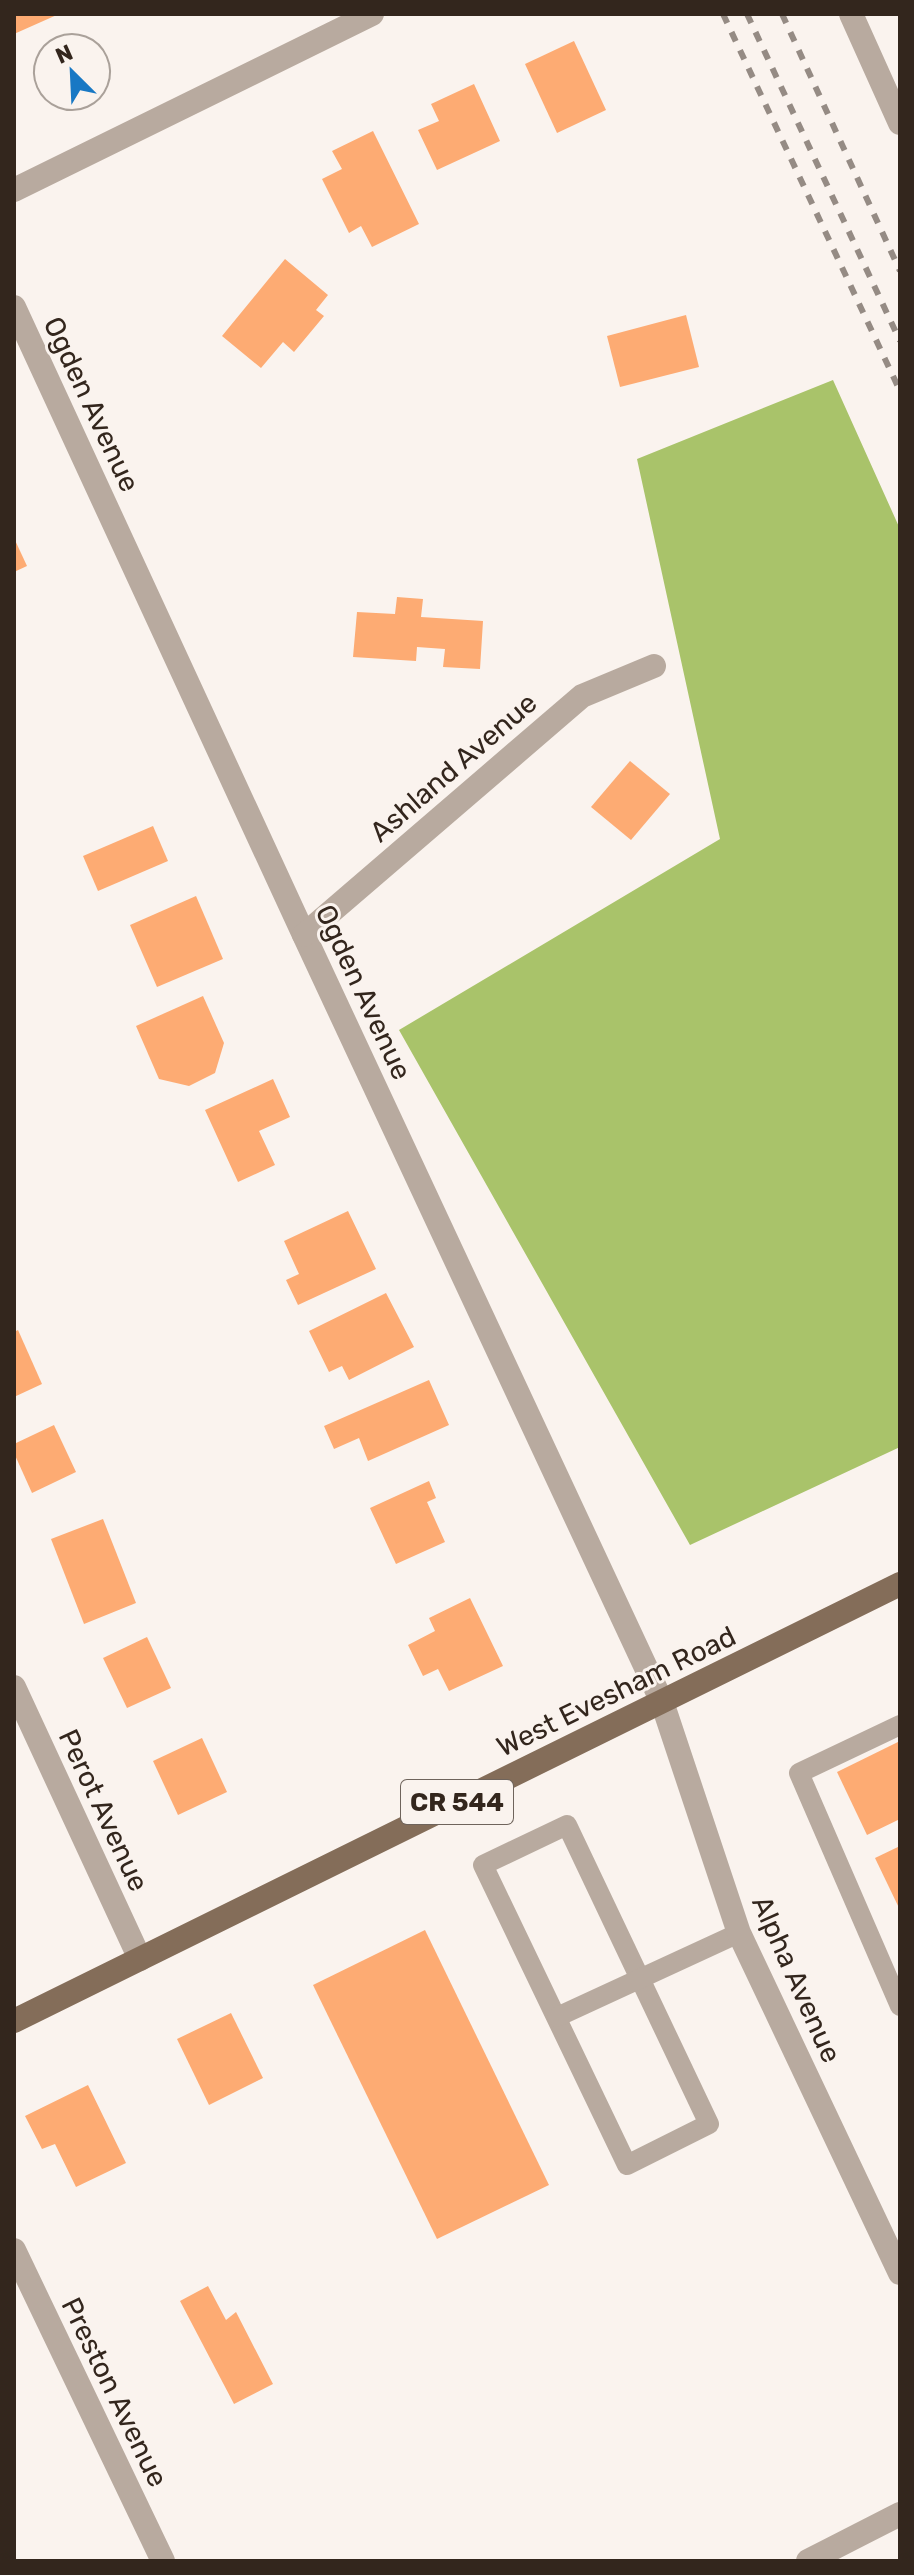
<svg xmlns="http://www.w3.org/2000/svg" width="914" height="2575" viewBox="0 0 914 2575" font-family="Rubik,sans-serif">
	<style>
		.forest { fill: #a9c36a }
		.building { fill: #fdab73 }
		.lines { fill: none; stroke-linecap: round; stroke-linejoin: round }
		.service { stroke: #b8aa9f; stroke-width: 20 }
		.minor { stroke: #b8aa9f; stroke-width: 24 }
		.tertiary { stroke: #b8aa9f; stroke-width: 24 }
		.primary { stroke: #846d59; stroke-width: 24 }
		.rail { stroke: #958b84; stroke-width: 6; stroke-dasharray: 10 10; stroke-linecap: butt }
		.labels { text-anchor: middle; stroke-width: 6; stroke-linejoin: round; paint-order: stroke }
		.shield { fill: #faf3ee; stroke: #6f645c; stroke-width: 2 }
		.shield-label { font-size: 26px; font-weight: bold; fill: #33261d }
		.street-label { font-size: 28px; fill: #33261d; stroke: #faf3ee }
	</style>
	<rect width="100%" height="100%" fill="#faf3ee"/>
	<!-- forest -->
	<path class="forest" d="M 833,380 L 900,529 L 900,1447 L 690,1545 L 399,1030 L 720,839 L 637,459 Z"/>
	<!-- building -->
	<g class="building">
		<path d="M 14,14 L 59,14 L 14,34 Z"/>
		<path d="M 574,41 L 606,110 L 557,133 L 525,64 Z"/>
		<path d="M 474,84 L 500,141 L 437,170 L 418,130 L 439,121 L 431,104 Z"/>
		<path d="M 373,131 L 419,224 L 372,247 L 361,226 L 349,233 L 322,179 L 342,169 L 332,151 Z"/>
		<path d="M 285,259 L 328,295 L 316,310 L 324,316 L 294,352 L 283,342 L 261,368 L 222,336 Z"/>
		<path d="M 686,315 L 699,367 L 620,387 L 607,336 Z"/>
		<path d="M 14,538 L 27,566 L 14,572 Z"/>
		<path d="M 397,597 L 423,599 L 421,617 L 483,621 L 480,669 L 443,667 L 445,649 L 417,647 L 416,661 L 353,657 L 357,612 L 395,614 Z"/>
		<path d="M 630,761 L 670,794 L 631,840 L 591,807 Z"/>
		<path d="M 153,826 L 168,861 L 98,891 L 83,856 Z"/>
		<path d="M 196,896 L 223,959 L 157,987 L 130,925 Z"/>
		<path d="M 203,996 L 224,1043 L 215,1073 L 189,1086 L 159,1079 L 136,1026 Z"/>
		<path d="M 273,1079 L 290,1117 L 259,1131 L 275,1165 L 238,1182 L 205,1110 Z"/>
		<path d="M 348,1211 L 376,1269 L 298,1305 L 286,1280 L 299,1274 L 284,1241 Z"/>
		<path d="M 386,1293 L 414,1347 L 349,1380 L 342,1366 L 329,1372 L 309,1331 Z"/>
		<path d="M 18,1330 L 42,1384 L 14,1397 L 14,1332 Z"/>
		<path d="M 429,1380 L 449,1425 L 368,1461 L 359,1438 L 334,1449 L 324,1426 Z"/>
		<path d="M 54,1425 L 76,1472 L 32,1493 L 14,1453 L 14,1444 Z"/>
		<path d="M 429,1481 L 436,1498 L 427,1502 L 445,1542 L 396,1564 L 370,1508 Z"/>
		<path d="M 103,1519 L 136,1603 L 84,1624 L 51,1539 Z"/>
		<path d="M 470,1598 L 503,1666 L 449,1691 L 438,1669 L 423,1676 L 408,1645 L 435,1631 L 429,1618 Z"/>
		<path d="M 147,1637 L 171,1688 L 127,1708 L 103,1658 Z"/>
		<path d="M 202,1738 L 227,1792 L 178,1815 L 153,1761 Z"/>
		<path d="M 900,1741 L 900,1819 L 867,1835 L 837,1772 Z"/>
		<path d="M 900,1846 L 900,1910 L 875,1858 Z"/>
		<path d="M 425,1930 L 549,2185 L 437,2239 L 313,1985 Z"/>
		<path d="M 231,2013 L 263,2078 L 209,2105 L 177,2039 Z"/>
		<path d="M 88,2085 L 126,2163 L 76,2187 L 55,2144 L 42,2149 L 25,2116 Z"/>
		<path d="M 208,2286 L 226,2320 L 236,2312 L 273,2384 L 234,2404 L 180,2301 Z"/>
	</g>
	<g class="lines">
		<!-- service -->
		<g class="service">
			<path d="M 900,1725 L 799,1773 L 900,2006"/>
			<path d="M 567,1825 L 709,2124 L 627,2165 L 483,1865 Z"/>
			<path d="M 557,2017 L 739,1933"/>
		</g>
		<!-- minor -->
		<g class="minor">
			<path d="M 851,14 L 900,123"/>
			<path d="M 14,190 L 372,14"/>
			<path d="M 14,307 L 304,935 L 662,1702 L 739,1933 L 900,2273"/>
			<path d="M 304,935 L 582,696 L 654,666"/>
			<path d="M 14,1687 L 140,1959"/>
			<path d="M 808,2561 L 900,2514"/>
		</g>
		<!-- tertiary -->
		<path class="tertiary" d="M 14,2250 L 163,2561"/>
		<!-- primary -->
		<path class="primary" d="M 14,2021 L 900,1584"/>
		<!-- rail -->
		<g class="rail">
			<path d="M 723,14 L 900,391"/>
			<path d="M 747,14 L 900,341"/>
			<path d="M 782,14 L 900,271"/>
		</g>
	</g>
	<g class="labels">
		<!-- shield labels -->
		<rect class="shield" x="401" y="1780" width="112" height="44" rx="6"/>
		<g class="shield-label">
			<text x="457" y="1811">CR 544</text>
		</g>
		<!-- street labels -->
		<g class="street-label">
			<text transform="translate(92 404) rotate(65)" y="10">Ogden Avenue</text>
			<text transform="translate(453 767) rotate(-41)" y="10">Ashland Avenue</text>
			<text transform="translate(364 992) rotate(65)" y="10">Ogden Avenue</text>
			<text transform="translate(616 1691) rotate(-26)" y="10">West Evesham Road</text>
			<text transform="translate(104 1810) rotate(65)" y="10">Perot Avenue</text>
			<text transform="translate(797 1979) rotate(66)" y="10">Alpha Avenue</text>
			<text transform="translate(115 2392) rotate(64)" y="10">Preston Avenue</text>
		</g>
	</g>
	<!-- border -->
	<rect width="914" height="2575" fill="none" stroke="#33261d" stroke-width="32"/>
	<!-- north arrow -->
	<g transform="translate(72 72) rotate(336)"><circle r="38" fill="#faf3ee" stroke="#aaa19a" stroke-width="2"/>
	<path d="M0-6L14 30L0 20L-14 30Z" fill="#1878c4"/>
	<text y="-12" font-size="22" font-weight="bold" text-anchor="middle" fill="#33261d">N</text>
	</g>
</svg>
